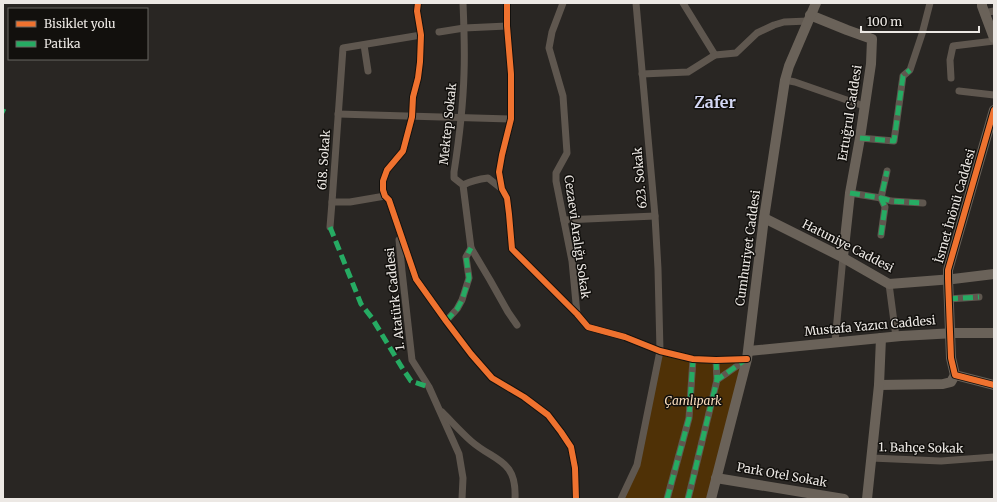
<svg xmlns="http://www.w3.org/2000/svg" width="997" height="502" viewBox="0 0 997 502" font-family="Merriweather,serif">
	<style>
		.green { fill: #4f3106 }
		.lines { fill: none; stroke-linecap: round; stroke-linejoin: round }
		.street { stroke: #5f574f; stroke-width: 7 }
		.secondary { stroke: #6a6259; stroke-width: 10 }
		.quiet { stroke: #26ab63; stroke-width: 5; stroke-dasharray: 10 5; stroke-linecap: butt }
		.cycleway-casing { stroke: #12100d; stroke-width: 8 }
		.cycleway { stroke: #ef722f; stroke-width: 6 }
		.labels { text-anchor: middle; stroke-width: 3; stroke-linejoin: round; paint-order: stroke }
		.street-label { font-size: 12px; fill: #ece8e4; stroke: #12100d }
		.park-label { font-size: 12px; font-style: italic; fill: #f9dcbc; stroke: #12100d }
		.district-label { font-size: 16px; font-weight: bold; fill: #d4d8f5; stroke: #12100d }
	</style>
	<rect width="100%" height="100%" fill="#292623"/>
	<!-- green -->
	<path class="green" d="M 660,351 L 693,359 L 747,359 L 711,499 L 621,499 L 637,465 Z"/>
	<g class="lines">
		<!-- street -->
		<g class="street">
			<path d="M 418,3 L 417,11 L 421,35 L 420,62 L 418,78 L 413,97 L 412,117 L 403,151 L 387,170 L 383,181 L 383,190 L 385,196 L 389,200 L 416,279 L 446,321 L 471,354 L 492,378 L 524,397 L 548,415 L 561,432 L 571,447 L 575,468 L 576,499"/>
			<path d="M 463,3 C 464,27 465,50 464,74 C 463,107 459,140 454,172 L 454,178 L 463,185 L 471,248 L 490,280 L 508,312 L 517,325"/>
			<path d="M 507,3 L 507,26 L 511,74 L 511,119 L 502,155 L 499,172 L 502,189 L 507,198 L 509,214 L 512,249 L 577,314 L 588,327 L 625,337 L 660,351 L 693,359 L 716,360 L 747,359"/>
			<path d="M 563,3 L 552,32 L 549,48 L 563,96 L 567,153 L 556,173 L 556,181 L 572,261 L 577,314"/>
			<path d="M 683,3 L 715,55"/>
			<path d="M 984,13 L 994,11"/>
			<path d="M 439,32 L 464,28 L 507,26"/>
			<path d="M 364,45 L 368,71"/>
			<path d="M 642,74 L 688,72 L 715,55 L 736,53 L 757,33 L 774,25 L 784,22 L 808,21"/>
			<path d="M 951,78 L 950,60 L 953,46 L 994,41"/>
			<path d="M 785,80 L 795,82 L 864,106"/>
			<path d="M 959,91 L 994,95"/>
			<path d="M 338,114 L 511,119"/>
			<path d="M 860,138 L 894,141 L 903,76 L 910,70 L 922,34 L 930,3"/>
			<path d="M 463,185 C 471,181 479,179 488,178 L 502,189"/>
			<path d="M 850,193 L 881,198 L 891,201 L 923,203"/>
			<path d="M 385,196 L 350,202 L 332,202 L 343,48 L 421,35"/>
			<path d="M 564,220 L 655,216"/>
			<path d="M 330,227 L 332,202"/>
			<path d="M 881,235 L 885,207 L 881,198 L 887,171"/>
			<path d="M 399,240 L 402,271 L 412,360 L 429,387 L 459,454 L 463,478 L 462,499"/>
			<path d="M 889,284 L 896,337"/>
			<path d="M 948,299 L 979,297"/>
			<path d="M 446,321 L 457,309 L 462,300 L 469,278 L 466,257 L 471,248"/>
			<path d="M 835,342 L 843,257"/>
			<path d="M 716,360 L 717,380"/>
			<path d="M 442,412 C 452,422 461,432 471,441 C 495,462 517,459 515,499"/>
			<path d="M 871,458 L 941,461 L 994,457"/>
			<path d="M 621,499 L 637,465 L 660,351 L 658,269 L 655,216 L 636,3"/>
			<path d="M 667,499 L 689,418 L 693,359"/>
			<path d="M 688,499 L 717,380 L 747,359"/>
		</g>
		<!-- secondary -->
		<g class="secondary">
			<path d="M 982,3 L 982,6 L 994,38"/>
			<path d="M 810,15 L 847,30 L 872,39 L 871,64 L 860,138 L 850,193 L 843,257"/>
			<path d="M 994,110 L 948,270 L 948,279 L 951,358 L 955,375 L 994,385"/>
			<path d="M 764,218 L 840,256 L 889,284 L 953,279 L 994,274"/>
			<path d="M 749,351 L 901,336 L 955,333 L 994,333"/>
			<path d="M 879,385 L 943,384 L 951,382 L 955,375"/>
			<path d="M 716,478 L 844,499"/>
			<path d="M 711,499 L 747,359 L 755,292 L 764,218 L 785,80 L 789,66 L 816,3"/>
			<path d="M 867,499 L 879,385 L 881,338"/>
		</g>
		<!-- quiet -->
		<g class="quiet">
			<path d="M 3,111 L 5,112"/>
			<path d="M 860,138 L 894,141 L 903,76 L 910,70"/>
			<path d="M 850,193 L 881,198 L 891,201 L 923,203"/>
			<path d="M 330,227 L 361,304 L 372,318 L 401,366 L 411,381 L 429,387"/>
			<path d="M 881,235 L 885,207 L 881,198 L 887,171"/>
			<path d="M 948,299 L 979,297"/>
			<path d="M 446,321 L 457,309 L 462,300 L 469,278 L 466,257 L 471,248"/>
			<path d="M 716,360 L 717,380"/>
			<path d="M 667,499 L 689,418 L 693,359"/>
			<path d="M 688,499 L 717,380 L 745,360"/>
		</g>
		<defs>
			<g id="cycleway">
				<path d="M 418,3 L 417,11 L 421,35 L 420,62 L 418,78 L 413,97 L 412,117 L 403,151 L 387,170 L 383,181 L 383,190 L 385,196 L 389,200 L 416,279 L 446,321 L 471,354 L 492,378 L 524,397 L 548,415 L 561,432 L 571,447 L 575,468 L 576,499"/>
				<path d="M 507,3 L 507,26 L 511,74 L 511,119 L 502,155 L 499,172 L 502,189 L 507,198 L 509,214 L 512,249 L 577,314 L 588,327 L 625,337 L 660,351 L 693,359 L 716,360 L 747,359"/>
				<path d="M 994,110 L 948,270 L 948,279 L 951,358 L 955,375 L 994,385"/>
			</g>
		</defs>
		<!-- cycleway casing -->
		<use href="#cycleway" class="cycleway-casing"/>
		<!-- cycleway -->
		<use href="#cycleway" class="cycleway"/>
	</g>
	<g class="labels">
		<!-- street labels -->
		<g class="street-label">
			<text transform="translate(850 113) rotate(-81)" y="4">Ertuğrul Caddesi</text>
			<text transform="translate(448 124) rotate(-84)" y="4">Mektep Sokak</text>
			<text transform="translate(324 160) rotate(-86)" y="4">618. Sokak</text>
			<text transform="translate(640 178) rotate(-95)" y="4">623. Sokak</text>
			<text transform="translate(955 206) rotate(-74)" y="4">İsmet İnönü Caddesi</text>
			<text transform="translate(577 237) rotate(82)" y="4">Cezaevi Aralığı Sokak</text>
			<text transform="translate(848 246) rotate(27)" y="4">Hatuniye Caddesi</text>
			<text transform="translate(748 248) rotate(-82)" y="4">Cumhuriyet Caddesi</text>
			<text transform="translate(395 299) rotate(-96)" y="4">1. Atatürk Caddesi</text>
			<text transform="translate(870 326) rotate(-5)" y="4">Mustafa Yazıcı Caddesi</text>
			<text transform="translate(921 448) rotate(1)" y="4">1. Bahçe Sokak</text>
			<text transform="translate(782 475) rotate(10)" y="4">Park Otel Sokak</text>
		</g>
		<!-- park labels -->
		<g class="park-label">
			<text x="693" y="405">Çamlıpark</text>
		</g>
		<!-- district labels -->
		<g class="district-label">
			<text x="715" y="108">Zafer</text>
		</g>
	</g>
	<!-- border -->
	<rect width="997" height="502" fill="none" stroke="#ece8e4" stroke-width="8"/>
	<!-- legend -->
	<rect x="8" y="8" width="140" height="52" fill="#12100d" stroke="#696663"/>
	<rect x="16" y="21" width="20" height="6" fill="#ef722f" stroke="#696663"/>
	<text x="44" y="28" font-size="12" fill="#ece8e4">Bisiklet yolu</text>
	<rect x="16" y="41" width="20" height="6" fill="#26ab63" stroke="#696663"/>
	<text x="44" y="48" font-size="12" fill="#ece8e4">Patika</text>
	<!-- scale -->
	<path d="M861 26v6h118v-6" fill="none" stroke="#ece8e4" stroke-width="2"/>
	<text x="867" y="26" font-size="12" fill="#ece8e4" stroke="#12100d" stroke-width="3" paint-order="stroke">100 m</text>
</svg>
